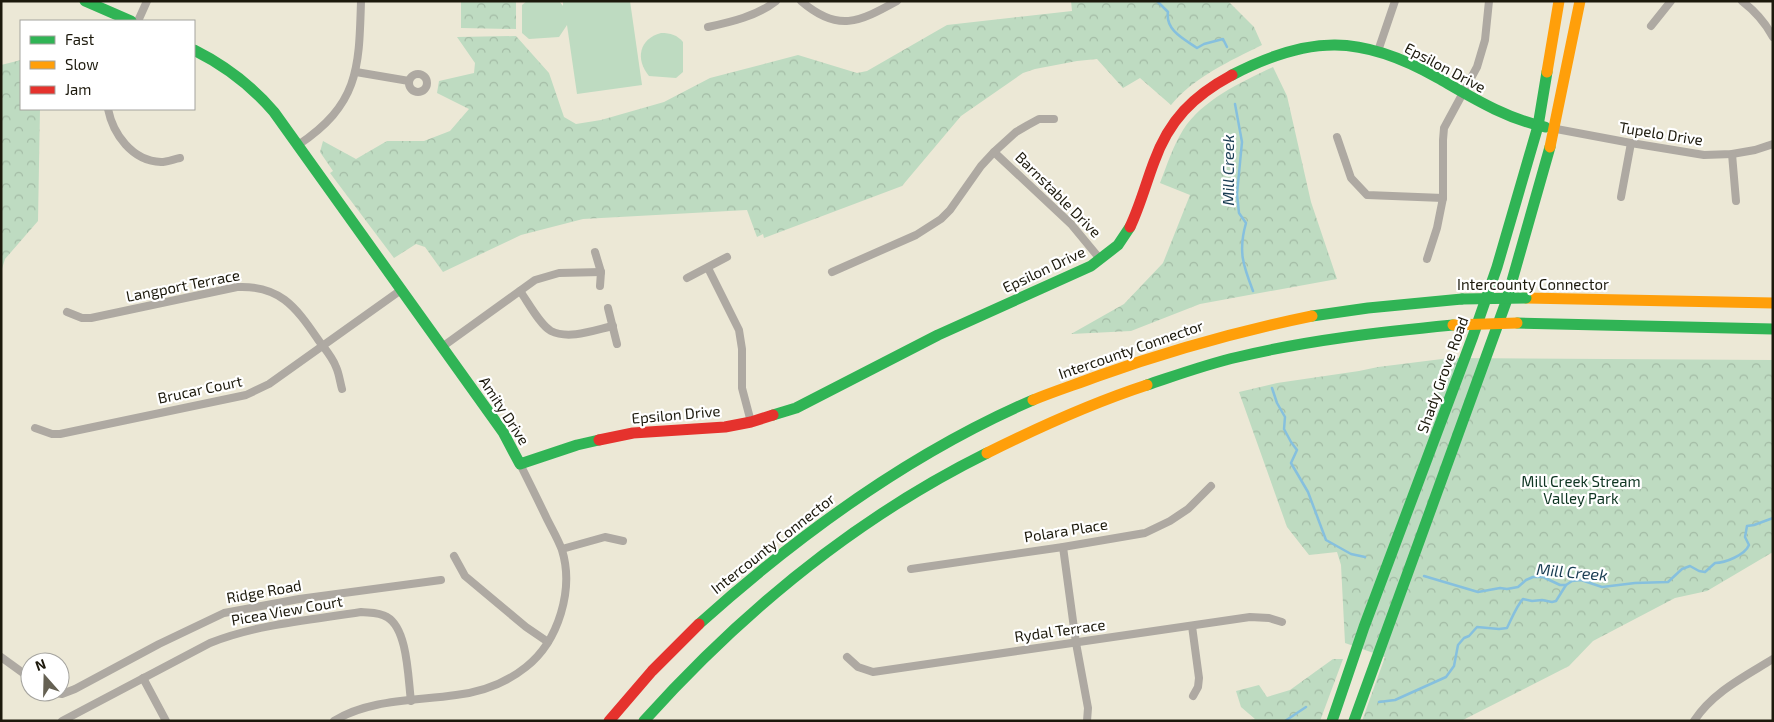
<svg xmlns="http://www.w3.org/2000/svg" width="1774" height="722" viewBox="0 0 1774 722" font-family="'Exo 2',sans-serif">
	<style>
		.grass { fill: #bedbc1 }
		.forest { fill: url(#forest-crowns) }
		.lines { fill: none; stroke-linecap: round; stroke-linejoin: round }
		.stream { stroke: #86c0de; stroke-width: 2.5 }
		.street { stroke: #aea9a2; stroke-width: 8 }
		.fast { stroke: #30b455; stroke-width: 11 }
		.slow { stroke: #ff9f0a; stroke-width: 11 }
		.jam { stroke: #e5322d; stroke-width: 11 }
		.fast-bridge { stroke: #30b455; stroke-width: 11 }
		.slow-bridge { stroke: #ff9f0a; stroke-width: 11 }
		.labels { text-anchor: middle; stroke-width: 4.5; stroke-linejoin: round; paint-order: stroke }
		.street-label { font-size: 15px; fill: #1c190c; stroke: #fff }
		.park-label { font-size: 15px; fill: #0e3522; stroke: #fff }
		.water-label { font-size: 16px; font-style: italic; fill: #193d53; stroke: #fff }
	</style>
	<defs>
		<pattern id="forest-crowns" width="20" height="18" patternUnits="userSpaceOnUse" patternTransform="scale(1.25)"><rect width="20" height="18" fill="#bedbc1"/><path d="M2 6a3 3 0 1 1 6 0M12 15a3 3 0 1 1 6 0" fill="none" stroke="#a3bba5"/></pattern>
	</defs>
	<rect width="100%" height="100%" fill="#ece8d6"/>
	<!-- grass -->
	<g class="grass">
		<path d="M 527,1 L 559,1 L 563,6 L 563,1 L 630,1 L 642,85 L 577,94 L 567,25 L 559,37 L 529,39 L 522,33 L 522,5 Z"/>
		<path d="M 661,33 C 671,33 677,35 683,42 L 683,72 L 676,78 L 649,76 C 635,59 639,39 661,33 Z"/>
	</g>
	<!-- forest -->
	<g class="forest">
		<path d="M 461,1 L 516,1 L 516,29 L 461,28 Z"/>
		<path d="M 1071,1 L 1228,1 L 1254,27 L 1262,45 C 1230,61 1194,77 1171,105 L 1140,78 L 1123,88 L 1097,59 L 1077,61 L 1035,69 L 1023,73 L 961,116 L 902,186 L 764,238 L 763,234 L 757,237 L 747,210 L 583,219 L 521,235 L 443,272 L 425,247 L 416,244 L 394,258 L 330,173 L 333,171 L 320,152 L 323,141 L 356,159 L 387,141 L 424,141 L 450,131 L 469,109 L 437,93 L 439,81 L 474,73 L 475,63 L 457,37 L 516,36 L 549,73 L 564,117 L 576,124 L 601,120 L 664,102 L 710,78 L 798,55 L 857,73 L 867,71 L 947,25 L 1072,11 Z"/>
		<path d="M 21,60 L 21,109 L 40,109 L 38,221 L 5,259 L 1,272 L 1,65 Z"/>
		<path d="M 1273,67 L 1287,96 L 1311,202 L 1337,279 L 1200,304 L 1131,331 L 1071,334 L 1124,304 L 1163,263 L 1190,195 L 1160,183 C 1167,165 1173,146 1183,130 C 1202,100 1241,82 1273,67 Z"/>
		<path d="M 1450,358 L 1773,360 L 1773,552 L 1707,591 L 1675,598 L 1593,641 L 1569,666 L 1461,721 L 1362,721 L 1385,657 L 1345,643 L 1341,565 L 1337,552 L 1309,555 L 1287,527 L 1239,392 L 1277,383 L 1359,371 L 1378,367 Z"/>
		<path d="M 1333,659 L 1343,659 L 1320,721 L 1246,721 L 1255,719 L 1241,707 L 1236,691 L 1259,685 L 1267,697 L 1290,690 Z"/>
	</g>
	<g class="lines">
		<!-- stream -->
		<g class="stream">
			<path d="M 1157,1 L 1168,12 C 1165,30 1184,39 1197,48 L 1204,44 L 1223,39 L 1227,47"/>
			<path d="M 1235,104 L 1242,142 L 1237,194 L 1239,213 L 1246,223 C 1238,251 1243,265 1253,291"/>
			<path d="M 1272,388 L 1277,403 L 1285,417 L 1284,429 L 1291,442 L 1297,450 L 1291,463 L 1308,492 L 1326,540 L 1351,554 L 1365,557"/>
			<path d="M 1424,576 L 1478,592 L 1500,588 L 1507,589 L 1518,587 L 1526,580 L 1533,577 L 1543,577 L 1560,585 L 1566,585 L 1572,581 L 1581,580 L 1602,587 L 1635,583 L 1668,582 L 1682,569 L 1690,566 L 1699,571 L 1705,572 L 1715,563 C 1725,563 1745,555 1749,545 L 1745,537 L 1747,526 L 1754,525 L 1773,518"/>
			<path d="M 1379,702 L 1395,700 L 1446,677 L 1454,666 L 1458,645 L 1464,638 L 1469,636 L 1477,627 L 1499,629 L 1507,628 C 1511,620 1517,605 1523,599 L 1532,601 L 1542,600 L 1552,602 L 1556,601 L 1566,585"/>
			<path d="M 1285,721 L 1306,707"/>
		</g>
		<!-- street -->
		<g class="street">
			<path d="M 801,1 C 838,33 859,22 897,1"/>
			<path d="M 1742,1 C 1755,11 1765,22 1773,37"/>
			<path d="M 138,21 L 147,1"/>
			<path d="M 1651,26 L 1671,1"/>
			<path d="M 708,27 C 731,22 757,16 776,1"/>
			<path d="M 1378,51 L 1395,1"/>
			<path d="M 356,72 L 409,81"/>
			<circle cx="418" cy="83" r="9"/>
			<path d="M 108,109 C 113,134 132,161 161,162 C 167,162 174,159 180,158"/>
			<path d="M 1551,128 L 1631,143 L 1704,155 L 1732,154 L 1755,150 L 1773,144"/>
			<path d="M 1337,137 L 1351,178 L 1367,195 L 1443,198"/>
			<path d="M 298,145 C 359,104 359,69 361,1"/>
			<path d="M 994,152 L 1071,224 L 1100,259"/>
			<path d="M 1732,154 L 1736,201"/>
			<path d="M 1621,197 L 1631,143"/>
			<path d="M 595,252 L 601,272 L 600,286"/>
			<path d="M 1427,259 L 1437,228 L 1443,198 L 1443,140 L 1444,128 L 1477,67 L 1485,40 L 1489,1"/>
			<path d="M 708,268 L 739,330 L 742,349 L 742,388 L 751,422"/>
			<path d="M 832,272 L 916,235 L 941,219 L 950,210 L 981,166 L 994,152 L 1016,132 L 1028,125 L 1039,119 L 1054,119"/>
			<path d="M 687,278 L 727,257"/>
			<path d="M 520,291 C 528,302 540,325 551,331 C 569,340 595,330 613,326"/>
			<path d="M 608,308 L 617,344"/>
			<path d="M 67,312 L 82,318 L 91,318 L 237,287 C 279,285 295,306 317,338 C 323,347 332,356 336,367 C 339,373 340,382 342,389"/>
			<path d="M 442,347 L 535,280 L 559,273 L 601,272"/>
			<path d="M 35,428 L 52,434 L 60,434 L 246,395 L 269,384 L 401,290"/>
			<path d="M 1063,547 L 1076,643 L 1088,708 L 1087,721"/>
			<path d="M 562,549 L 605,537 L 623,541"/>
			<path d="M 454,556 L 465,576 L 526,627 L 548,642"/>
			<path d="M 911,569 L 1063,547 L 1145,533 L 1170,521 L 1188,509 L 1211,486"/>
			<path d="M 1192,626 L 1199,678 L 1198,687 L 1193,696"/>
			<path d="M 1,657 L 30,678"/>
			<path d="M 847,657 L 858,667 L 873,672 L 1250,617 L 1269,618 L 1282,622"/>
			<path d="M 143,678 L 166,721"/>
			<path d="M 50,692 L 62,694 L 75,689 L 159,644 L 224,613 L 299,599 L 441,580"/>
			<path d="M 62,721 L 210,643 C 258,624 310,620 361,612 C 370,613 379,612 387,617 C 408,629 408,679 411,701"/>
			<path d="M 334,721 C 369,699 416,701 456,695 C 481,692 506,683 526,667 C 559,641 574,589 562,550 C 558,539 552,529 547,519 C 538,500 529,482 520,464"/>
			<path d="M 1694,721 C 1713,692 1744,677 1773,659"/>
		</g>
		<!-- fast -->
		<g class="fast">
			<path d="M 85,1 L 131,21"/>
			<path d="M 194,50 C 226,66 251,85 274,112 L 503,432 L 520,464 L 577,445 L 599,440"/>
			<path d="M 1232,75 C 1309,35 1361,34 1438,78 C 1473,98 1505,118 1545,127"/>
			<path d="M 1312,316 L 1368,308 L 1462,299"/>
			<path d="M 1517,323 L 1773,329"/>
			<path d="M 1147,385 C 1177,375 1207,364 1238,357 C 1309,340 1381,332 1453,325"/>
			<path d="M 773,415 L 796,408 L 938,335 L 1091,266 L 1118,245 L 1130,227"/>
			<path d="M 699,624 C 798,535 910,453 1033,400"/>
			<path d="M 644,721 C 741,613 856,518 987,453"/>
			<path d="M 1332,721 L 1364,627 L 1473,336 L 1497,267 L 1538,126 L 1547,72"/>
			<path d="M 1354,721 L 1506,302 L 1550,147"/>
		</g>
		<!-- slow -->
		<g class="slow">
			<path d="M 1547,72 L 1559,1"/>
			<path d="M 1550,147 L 1580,1"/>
			<path d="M 1526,298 L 1773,303"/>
			<path d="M 1033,400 C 1055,391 1077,384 1098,376 C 1168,351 1239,331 1312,316"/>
			<path d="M 987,453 C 1039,427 1092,403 1147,385"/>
		</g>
		<!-- jam -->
		<g class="jam">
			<path d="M 1130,227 C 1140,206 1146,183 1154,162 C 1169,120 1193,96 1232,75"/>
			<path d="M 599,440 L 633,433 L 725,427 L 751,422 L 773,415"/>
			<path d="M 609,721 L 652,671 L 699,624"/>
		</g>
		<!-- fast-bridge -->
		<path class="fast-bridge" d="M 1462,299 L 1526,298"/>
		<!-- slow-bridge -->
		<path class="slow-bridge" d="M 1453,325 L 1517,323"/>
	</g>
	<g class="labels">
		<!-- street labels -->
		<g class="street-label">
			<text transform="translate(1445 68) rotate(28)" y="5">Epsilon Drive</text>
			<text transform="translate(1661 134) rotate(9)" y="5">Tupelo Drive</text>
			<text transform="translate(1058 195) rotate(45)" y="5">Barnstable Drive</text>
			<text transform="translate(1044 270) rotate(-25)" y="5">Epsilon Drive</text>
			<text x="1533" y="290">Intercounty Connector</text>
			<text transform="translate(183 286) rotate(-11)" y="5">Langport Terrace</text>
			<text transform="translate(1131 350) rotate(-19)" y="5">Intercounty Connector</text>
			<text transform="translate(1443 375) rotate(-70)" y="5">Shady Grove Road</text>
			<text transform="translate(200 390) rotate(-12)" y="5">Brucar Court</text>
			<text transform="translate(504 411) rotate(57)" y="5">Amity Drive</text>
			<text transform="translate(676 415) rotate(-5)" y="5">Epsilon Drive</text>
			<text transform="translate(1066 531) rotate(-9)" y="5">Polara Place</text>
			<text transform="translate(773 544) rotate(-38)" y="5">Intercounty Connector</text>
			<text transform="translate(264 592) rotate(-10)" y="5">Ridge Road</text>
			<text transform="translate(287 611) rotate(-10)" y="5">Picea View Court</text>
			<text transform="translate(1060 631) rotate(-8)" y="5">Rydal Terrace</text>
		</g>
		<!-- park labels -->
		<g class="park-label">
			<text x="1581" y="487">Mill Creek Stream<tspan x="1581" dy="17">Valley Park</tspan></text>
		</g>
		<!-- water labels -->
		<g class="water-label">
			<text transform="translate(1228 170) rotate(-90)" y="6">Mill Creek</text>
			<text transform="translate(1572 572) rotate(5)" y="6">Mill Creek</text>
		</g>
	</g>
	<!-- border -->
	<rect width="1774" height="722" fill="none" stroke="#1c190c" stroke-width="5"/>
	<!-- legend -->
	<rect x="20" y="20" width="175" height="90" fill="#ffffff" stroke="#a4a39e"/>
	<rect x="30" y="36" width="25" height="8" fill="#30b455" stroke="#a4a39e"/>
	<text x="65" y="45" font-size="15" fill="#1c190c">Fast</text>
	<rect x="30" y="61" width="25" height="8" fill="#ff9f0a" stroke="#a4a39e"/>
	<text x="65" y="70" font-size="15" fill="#1c190c">Slow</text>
	<rect x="30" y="86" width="25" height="8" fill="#e5322d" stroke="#a4a39e"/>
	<text x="65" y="95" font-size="15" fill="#1c190c">Jam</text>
	<!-- north arrow -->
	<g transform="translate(45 677) rotate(340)"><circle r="24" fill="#ffffff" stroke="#a4a39e"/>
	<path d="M0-4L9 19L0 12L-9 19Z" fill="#656153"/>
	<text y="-8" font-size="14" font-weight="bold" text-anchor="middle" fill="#1c190c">N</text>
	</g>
</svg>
